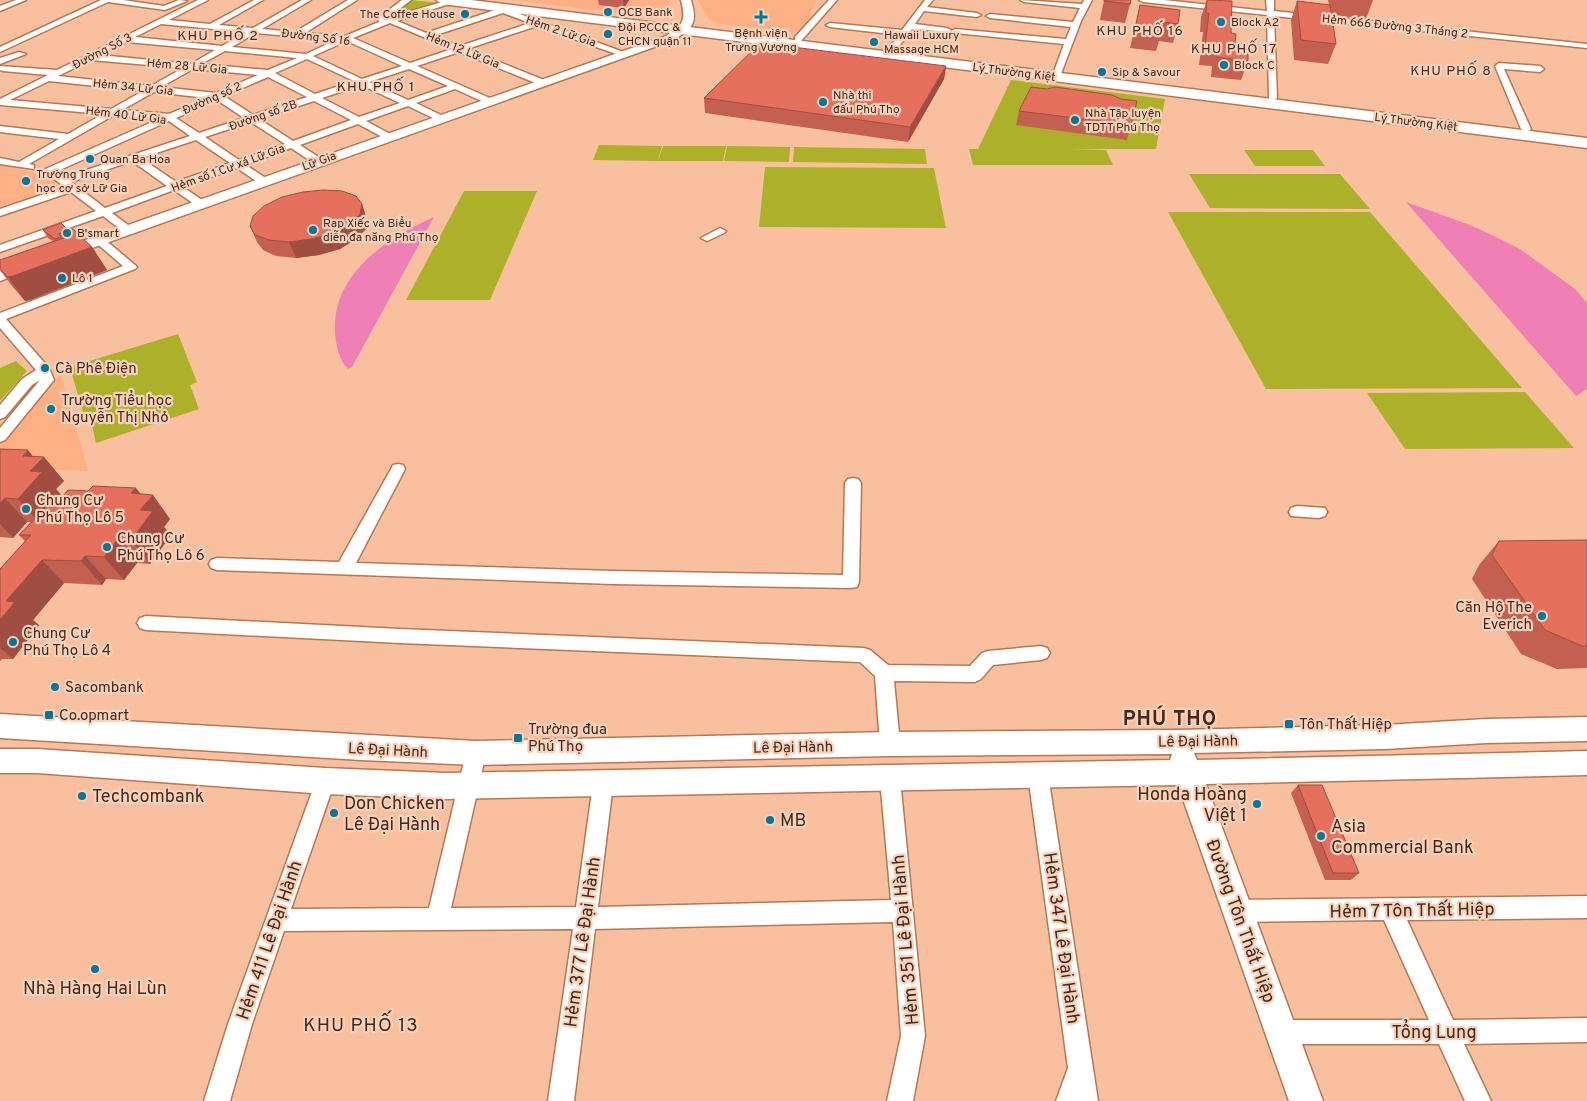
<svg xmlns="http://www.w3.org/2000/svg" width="1587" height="1101" viewBox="0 0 1587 1101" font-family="Overpass,sans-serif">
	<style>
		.built { fill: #fdb083 }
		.green { fill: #adb029 }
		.water { fill: #ef80b6 }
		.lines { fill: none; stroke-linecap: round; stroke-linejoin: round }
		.street-casing { stroke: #b87751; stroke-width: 3 }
		.secondary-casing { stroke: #b87751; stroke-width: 3 }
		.primary-casing { stroke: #b87751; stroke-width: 3 }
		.street { fill: #fff; fill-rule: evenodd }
		.secondary { fill: #fff; fill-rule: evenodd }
		.primary { fill: #fff; fill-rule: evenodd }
		.wall { fill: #c46050 }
		.shaded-wall { fill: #a04e41 }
		.building { fill: #e4705d; stroke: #a04e41 }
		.poi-dot { fill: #00779f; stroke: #fcd1b9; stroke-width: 2 }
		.labels { text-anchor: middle; stroke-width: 4.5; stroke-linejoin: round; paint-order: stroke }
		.far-poi-label { font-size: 12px; fill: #442818; stroke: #fcd1b9; text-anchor: start }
		.far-street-label { font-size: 12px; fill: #442818; stroke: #fcd1b9 }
		.far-neighbourhood-label { font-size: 14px; letter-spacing: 1px; fill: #442818; stroke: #fcd1b9 }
		.poi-label { font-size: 15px; fill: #442818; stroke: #fcd1b9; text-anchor: start }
		.street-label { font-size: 15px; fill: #442818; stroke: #fcd1b9 }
		.near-poi-label { font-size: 18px; fill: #442818; stroke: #fcd1b9; text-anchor: start }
		.near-street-label { font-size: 18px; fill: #442818; stroke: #fcd1b9 }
		.near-neighbourhood-label { font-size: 19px; letter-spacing: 1px; fill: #442818; stroke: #fcd1b9 }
		.district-label { font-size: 20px; font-weight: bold; letter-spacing: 1px; fill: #442818; stroke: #fcd1b9 }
	</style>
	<rect width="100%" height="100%" fill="#f9c0a0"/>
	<!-- built -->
	<g class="built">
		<path d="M 510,0 L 669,0 L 672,14 L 661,18 Z"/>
		<path d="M 698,0 L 817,0 L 810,14 L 815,15 L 800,33 L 713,23 L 708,18 Z"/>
		<path d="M 2,165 L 41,174 L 64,188 L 0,210 L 0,166 Z"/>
		<path d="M 61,374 L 88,471 L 0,468 L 0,443 Z"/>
	</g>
	<!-- green -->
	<g class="green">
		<path d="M 411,0 L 440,3 L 402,15 L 393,14 Z"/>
		<path d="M 1011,80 L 1165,99 L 1156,149 L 1069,149 L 1106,150 L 1113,165 L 973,165 L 969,149 L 978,149 Z"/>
		<path d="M 599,145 L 662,146 L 658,161 L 593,160 Z"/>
		<path d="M 663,146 L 726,146 L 723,161 L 658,161 Z"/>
		<path d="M 727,146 L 790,147 L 789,162 L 724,161 Z"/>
		<path d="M 794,147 L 925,149 L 927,164 L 793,162 Z"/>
		<path d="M 1244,150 L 1313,150 L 1325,166 L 1255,166 Z"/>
		<path d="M 765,167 L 934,168 L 946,228 L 759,227 Z"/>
		<path d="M 1189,174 L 1340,174 L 1370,209 L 1210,208 Z"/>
		<path d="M 464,191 L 537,191 L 490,300 L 406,300 Z"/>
		<path d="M 1168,212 L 1370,212 L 1522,388 L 1266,389 Z"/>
		<path d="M 178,334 L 197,382 L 190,385 L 199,409 L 96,443 L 90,418 L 85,420 L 70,367 Z"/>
		<path d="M 16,361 L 27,371 L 0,401 L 0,368 Z"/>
		<path d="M 1525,392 L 1574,448 L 1405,449 L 1367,393 Z"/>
	</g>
	<!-- water -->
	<g class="water">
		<path d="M 1406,202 L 1470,225 L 1494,236 L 1520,249 L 1575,289 L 1587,303 L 1587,389 L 1576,396 Z"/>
		<path d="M 434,217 L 352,367 L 348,369 C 339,360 336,346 335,333 C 331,275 386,238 434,217 Z"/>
	</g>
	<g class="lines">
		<defs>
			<g id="street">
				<path d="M 16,0 L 26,0 L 0,11 L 0,6 Z"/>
				<path d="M 101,0 L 123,0 L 164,6 L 179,0 L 187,1 L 165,10 L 108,2 L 0,52 L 0,47 Z"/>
				<path d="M 198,0 L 208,0 L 169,20 L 210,24 L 254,0 L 263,0 L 219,25 L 253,28 L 302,0 L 311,0 L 262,29 L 295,32 L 348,0 L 357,0 L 305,33 L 345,36 L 379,22 L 378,18 L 402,0 L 411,0 L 388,18 L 449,0 L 461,0 L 397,21 L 426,33 L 507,6 L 511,8 L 509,10 L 626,53 L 619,55 L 537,26 L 467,49 L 544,80 L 544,84 L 538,84 L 459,52 L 417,66 L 492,99 L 492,103 L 486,103 L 455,89 L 416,103 L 443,116 L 443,120 L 437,120 L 408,106 L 366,121 L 392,135 L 392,139 L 386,139 L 358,124 L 300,145 L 323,160 L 323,164 L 315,164 L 291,148 L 246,165 L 267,179 L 268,181 L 267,183 L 259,183 L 237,168 L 183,187 L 205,202 L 206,204 L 205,206 L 197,206 L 174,190 L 112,213 L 132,228 L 134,230 L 132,232 L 124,232 L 103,216 L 0,252 L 0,245 L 96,211 L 71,192 L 0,216 L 0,209 L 65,187 L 54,179 L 54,175 L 58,174 L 65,177 L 190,136 L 169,121 L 51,174 L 43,174 L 43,170 L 159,119 L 114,115 L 29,164 L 34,165 L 34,169 L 0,164 L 0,158 L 19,162 L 59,139 L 0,132 L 0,126 L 68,134 L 103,114 L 0,105 L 0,99 L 48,75 L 3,71 L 0,70 L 0,66 L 57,70 ZM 503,13 L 530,23 L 460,46 L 433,36 ZM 390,23 L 452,49 L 410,63 L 353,38 ZM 161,24 L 246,32 L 222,46 L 135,37 ZM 255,33 L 336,40 L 306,54 L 232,47 ZM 347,41 L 402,66 L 362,79 L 313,56 ZM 127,42 L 215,50 L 191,64 L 100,55 ZM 225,51 L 297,58 L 268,70 L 201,64 ZM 307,59 L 354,81 L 315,94 L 275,73 ZM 91,60 L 183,68 L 151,86 L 58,76 ZM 193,69 L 258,75 L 216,93 L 161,87 ZM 409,69 L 448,86 L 408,100 L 369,82 ZM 268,77 L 307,97 L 253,115 L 224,96 ZM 49,81 L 143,91 L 111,109 L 10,100 ZM 361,85 L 400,103 L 359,117 L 322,98 ZM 154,92 L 207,98 L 169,114 L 122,110 ZM 217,100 L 244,118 L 199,133 L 176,118 ZM 314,101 L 351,120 L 293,141 L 259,119 ZM 251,122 L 285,144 L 239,160 L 205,137 ZM 196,140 L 230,163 L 176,182 L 141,158 ZM 132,161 L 167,186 L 105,208 L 71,182 Z"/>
				<path d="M 829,0 L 837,0 L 801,41 L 795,41 L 795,37 Z"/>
				<path d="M 925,0 L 933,0 L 927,7 L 977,13 L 981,15 L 977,17 L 924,11 L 915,24 L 947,28 L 951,30 L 950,32 L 912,29 L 890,58 L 887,58 L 883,56 L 899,35 L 830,27 L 826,25 L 830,23 L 902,30 Z"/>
				<path d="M 1020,0 L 1082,4 L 1084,0 L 1092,0 L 1081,21 L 1059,79 L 1052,77 L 1064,44 L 955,33 L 951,31 L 955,29 L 1066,39 L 1071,27 L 990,18 L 986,16 L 990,14 L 1073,22 L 1080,8 L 1024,2 Z"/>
				<path d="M 1139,0 L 1164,0 L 1267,11 L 1266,0 L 1274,0 L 1274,11 L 1587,44 L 1587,48 L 1274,16 L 1277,98 L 1273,101 L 1269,98 L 1267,15 L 1143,2 Z"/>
				<path d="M 19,52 L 26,54 L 0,64 L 0,58 Z"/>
				<path d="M 1499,63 L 1540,66 L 1544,69 L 1540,72 L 1504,69 L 1531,129 L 1529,131 L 1526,132 L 1521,129 L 1495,66 Z"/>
				<path d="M 720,228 L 726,231 L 724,233 L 707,241 L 701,238 Z"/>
				<path d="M 99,237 L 103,238 L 135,265 L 137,267 L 135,269 L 6,319 L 49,368 L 54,380 L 5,440 L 0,442 L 0,428 L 40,380 L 32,385 L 5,417 L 0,419 L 0,405 L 22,379 L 36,370 L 0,328 L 0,313 L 123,266 L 95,242 L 93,240 L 95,238 Z"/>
				<path d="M 398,464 L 403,465 L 405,469 L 356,563 L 613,571 L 843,575 L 845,483 L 848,479 L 853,478 L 858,479 L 861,483 L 859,582 L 857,587 L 851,588 L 613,584 L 217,570 L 211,568 L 209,564 L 211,560 L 217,558 L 339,562 L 391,469 L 393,465 Z"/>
				<path d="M 1297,506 L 1325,508 L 1327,512 L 1325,516 L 1319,518 L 1291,516 L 1289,512 L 1291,508 Z"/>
				<path d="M 146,616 L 400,629 L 864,648 L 870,650 L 888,665 L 970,666 L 982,653 L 988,651 L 1041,646 L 1047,648 L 1050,653 L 1047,658 L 1041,660 L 993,665 L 981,679 L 975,682 L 894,681 L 900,744 L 897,750 L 890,753 L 883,750 L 880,744 L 875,676 L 860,662 L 400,643 L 146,630 L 140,628 L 137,623 L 140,618 Z"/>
				<path d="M 476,744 L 483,747 L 486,753 L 451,908 L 576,907 L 593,784 L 596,778 L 603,775 L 610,778 L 613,784 L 598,907 L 891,900 L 880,779 L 883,773 L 890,770 L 897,773 L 900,779 L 925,1036 L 913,1101 L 887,1101 L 901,1036 L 893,922 L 595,929 L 574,1101 L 548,1101 L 573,929 L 284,931 L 252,1024 L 230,1101 L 204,1101 L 228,1024 L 318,775 L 325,772 L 332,775 L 335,781 L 291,909 L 429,908 L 466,753 L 469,747 Z"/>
				<path d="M 1038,766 L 1045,769 L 1048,775 L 1098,1101 L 1056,1101 L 1068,1068 L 1028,775 L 1031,769 Z"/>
				<path d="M 1587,896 L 1587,918 L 1407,920 L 1453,1020 L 1587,1018 L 1587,1042 L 1464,1044 L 1491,1101 L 1465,1101 L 1439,1044 L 1281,1044 L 1273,1040 L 1269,1032 L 1273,1024 L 1281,1020 L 1429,1020 L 1384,920 L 1237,922 L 1229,919 L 1226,911 L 1229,903 L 1237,900 Z"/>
			</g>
			<g id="secondary">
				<path d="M 681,0 L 691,0 C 698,24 693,27 674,40 L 0,281 L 0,270 L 666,36 C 684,23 686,22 681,0 Z"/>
				<path d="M 0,714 L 476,741 L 890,732 L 1177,730 L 1385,725 L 1486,719 L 1587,717 L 1587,741 L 1486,743 L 1385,749 L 1194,753 L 1197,760 L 1587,751 L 1587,775 L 1206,784 L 1323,1101 L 1289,1101 L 1178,785 L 446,799 L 325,794 L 37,773 L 0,773 L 0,749 L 37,749 L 325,768 L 446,773 L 1170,760 L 1172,754 L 890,756 L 476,765 L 361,760 L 0,738 Z"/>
			</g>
			<path id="primary" d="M 436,0 L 471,0 L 1587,138 L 1587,148 L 442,4 Z"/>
		</defs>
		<!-- street casing -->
		<use href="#street" class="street-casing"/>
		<!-- secondary casing -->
		<use href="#secondary" class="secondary-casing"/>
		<!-- primary casing -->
		<use href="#primary" class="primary-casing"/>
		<!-- street -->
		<use href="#street" class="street"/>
		<!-- secondary -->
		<use href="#secondary" class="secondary"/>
		<!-- primary -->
		<use href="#primary" class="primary"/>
	</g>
	<!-- wall -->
	<g class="wall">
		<path d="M 598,0 L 629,0 L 624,8 L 599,5 Z"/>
		<path d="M 1104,0 L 1131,0 L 1125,23 L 1100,20 Z"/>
		<path d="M 1207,0 L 1231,33 L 1235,43 L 1248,61 L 1241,80 L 1211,77 L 1212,66 L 1199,65 L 1203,32 L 1200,32 L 1201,17 Z"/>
		<path d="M 1328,0 L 1373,0 L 1366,19 L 1332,15 L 1336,44 L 1328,64 L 1294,60 L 1291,20 L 1297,1 L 1329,5 Z"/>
		<path d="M 1140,5 L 1178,24 L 1173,43 L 1159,41 L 1156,51 L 1130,48 Z"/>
		<path d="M 946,66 L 944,79 L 908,142 L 705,113 L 704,98 Z"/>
		<path d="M 1019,111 L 1131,125 L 1127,140 L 1016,125 Z"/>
		<path d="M 362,204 L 367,220 L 366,229 L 356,239 L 340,249 L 319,255 L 296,258 L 276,256 L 263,250 L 257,242 L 250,226 Z"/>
		<path d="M 43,230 L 68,230 L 92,247 L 107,270 L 30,300 L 25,301 L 12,286 L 0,270 L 0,260 L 53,241 L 48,238 Z"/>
		<path d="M 0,449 L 33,456 L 44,457 L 64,481 L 56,489 L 62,496 L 53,507 L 140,494 L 170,519 L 164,527 L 171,535 L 150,564 L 137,563 L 124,580 L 106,579 L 102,585 L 64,583 L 33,620 L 39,625 L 13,659 L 2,659 L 0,661 L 0,569 L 25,541 L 19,535 L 31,522 L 27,522 L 13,538 L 0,537 Z"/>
		<path d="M 1587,540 L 1587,668 L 1557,669 L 1521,654 L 1472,579 L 1479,565 L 1499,541 Z"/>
		<path d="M 1298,785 L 1359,873 L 1351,880 L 1325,880 L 1291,793 Z"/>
	</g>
	<!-- shaded-wall -->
	<g class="shaded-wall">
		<path d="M 623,0 L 629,0 L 624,8 Z"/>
		<path d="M 946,66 L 944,79 L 908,142 L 910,127 Z"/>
		<path d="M 362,204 L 367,220 L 366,229 L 356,239 L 340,249 L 319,255 L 296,258 L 289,242 Z"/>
		<path d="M 92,247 L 107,270 L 30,300 L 25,301 L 8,277 Z"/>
		<path d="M 28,450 L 38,463 L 44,457 L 64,481 L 56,489 L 62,496 L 40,523 L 18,499 L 30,471 L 23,456 Z"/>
		<path d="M 136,488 L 147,502 L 153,495 L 170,519 L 164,527 L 171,535 L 150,564 L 131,540 L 140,510 L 131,493 Z"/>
		<path d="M 5,498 L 27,522 L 13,538 L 0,524 L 0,503 Z"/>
		<path d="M 117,540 L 137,563 L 124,580 L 104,557 Z"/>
		<path d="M 85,556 L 106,579 L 102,585 L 81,561 Z"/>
		<path d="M 42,560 L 64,583 L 33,620 L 39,625 L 13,659 L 0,648 L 0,620 L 6,601 Z"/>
	</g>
	<!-- building -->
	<g class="building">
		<path d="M 1104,0 L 1131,0 L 1130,4 L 1104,1 Z"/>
		<path d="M 1207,0 L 1232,1 L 1231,33 L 1236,34 L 1235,43 L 1248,44 L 1248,61 L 1217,57 L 1218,47 L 1205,45 L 1209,13 L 1206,13 Z"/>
		<path d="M 1297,1 L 1330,5 L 1336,44 L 1301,40 Z"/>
		<path d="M 1140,5 L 1180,10 L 1178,24 L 1163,22 L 1162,31 L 1135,29 Z"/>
		<path d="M 760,43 L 946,66 L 910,127 L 704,98 Z"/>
		<path d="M 1031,87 L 1047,89 L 1055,87 L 1112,95 L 1121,99 L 1137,101 L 1131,125 L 1019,111 Z"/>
		<path d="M 323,190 L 342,191 L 356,196 L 362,204 L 360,214 L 350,224 L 333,233 L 312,239 L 289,242 L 269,240 L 255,235 L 250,226 L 253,216 L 264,206 L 282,197 L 303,192 Z"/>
		<path d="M 61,223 L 68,230 L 59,234 L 61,237 L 55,239 L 43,230 Z"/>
		<path d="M 73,229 L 92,247 L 13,276 L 8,277 L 0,269 L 0,260 L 64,238 L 59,234 Z"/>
		<path d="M 0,449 L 28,450 L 23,456 L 44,457 L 30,471 L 42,472 L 18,499 L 5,498 L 0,503 Z"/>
		<path d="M 93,486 L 136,488 L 131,493 L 153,495 L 140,510 L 153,511 L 131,540 L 117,540 L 104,557 L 85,556 L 81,561 L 42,560 L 6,601 L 15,602 L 0,620 L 0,569 L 31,535 L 19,535 L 46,507 L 54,507 L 68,490 L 88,491 Z"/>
		<path d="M 1587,540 L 1587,646 L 1582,646 L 1545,630 L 1492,555 L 1499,541 Z"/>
		<path d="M 1298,785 L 1322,785 L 1359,873 L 1333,873 Z"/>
	</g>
	<!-- markers -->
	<g class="poi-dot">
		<circle cx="608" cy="12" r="5"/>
		<circle cx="465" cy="14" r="5"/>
		<path d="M758.5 9.5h5v5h5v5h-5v5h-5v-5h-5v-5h5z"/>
		<circle cx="1221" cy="22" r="5"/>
		<circle cx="608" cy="34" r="5"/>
		<circle cx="874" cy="42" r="5"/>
		<circle cx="1224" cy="65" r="5"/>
		<circle cx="1102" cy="72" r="5"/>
		<circle cx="823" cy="102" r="5"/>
		<circle cx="1075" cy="120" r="5"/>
		<circle cx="90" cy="159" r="5"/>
		<circle cx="26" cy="181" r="5"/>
		<circle cx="313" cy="230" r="5"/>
		<circle cx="67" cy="233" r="5"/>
		<circle cx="62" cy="278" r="5"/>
		<circle cx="45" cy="368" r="5"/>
		<circle cx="51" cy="409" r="5"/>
		<circle cx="26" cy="509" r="5"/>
		<circle cx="107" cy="547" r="5"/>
		<circle cx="1542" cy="616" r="5"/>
		<circle cx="13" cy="642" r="5"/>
		<circle cx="55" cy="687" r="5"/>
		<rect x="44" y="710" width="10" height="10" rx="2.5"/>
		<rect x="1284" y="719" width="10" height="10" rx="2.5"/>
		<rect x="513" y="733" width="10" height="10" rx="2.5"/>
		<circle cx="82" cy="796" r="5"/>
		<circle cx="1257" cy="804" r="5"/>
		<circle cx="334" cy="813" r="5"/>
		<circle cx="770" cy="820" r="5"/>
		<circle cx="1321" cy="836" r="5"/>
		<circle cx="95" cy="969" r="5"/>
	</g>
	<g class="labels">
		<!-- far-poi labels -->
		<g class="far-poi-label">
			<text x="618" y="16">OCB Bank</text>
			<text x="455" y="18" text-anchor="end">The Coffee House</text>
			<text x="1231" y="26">Block A2</text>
			<text x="618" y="31">Đội PCCC &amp;<tspan x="618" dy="14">CHCN quận 11</tspan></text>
			<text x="761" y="37" text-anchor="middle">Bệnh viện<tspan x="761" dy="14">Trưng Vương</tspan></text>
			<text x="884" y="39">Hawaii Luxury<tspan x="884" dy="14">Massage HCM</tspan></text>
			<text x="1234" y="69">Block C</text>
			<text x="1112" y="76">Sip &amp; Savour</text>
			<text x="833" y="99">Nhà thi<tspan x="833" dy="14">đấu Phú Thọ</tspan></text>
			<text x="1085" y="117">Nhà Tập luyện<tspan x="1085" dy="14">TDTT Phú Thọ</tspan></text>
			<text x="100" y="163">Quan Ba Hoa</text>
			<text x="36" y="178">Trường Trung<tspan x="36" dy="14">học cơ sở Lữ Gia</tspan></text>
			<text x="323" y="227">Rạp Xiếc và Biểu<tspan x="323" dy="14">diễn đa năng Phú Thọ</tspan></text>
			<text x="77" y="237">B'smart</text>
			<text x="72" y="282">Lô 1</text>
		</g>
		<!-- far-street labels -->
		<g class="far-street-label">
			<text transform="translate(1395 26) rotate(6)" y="4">Hẻm 666 Đường 3 Tháng 2</text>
			<text transform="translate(561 31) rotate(19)" y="4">Hẻm 2 Lữ Gia</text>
			<text transform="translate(316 37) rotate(7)" y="4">Đường Số 16</text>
			<text transform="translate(463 50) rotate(22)" y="4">Hẻm 12 Lữ Gia</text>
			<text transform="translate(102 51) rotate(-27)" y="4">Đường Số 3</text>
			<text transform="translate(187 66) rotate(5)" y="4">Hẻm 28 Lữ Gia</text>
			<text transform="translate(1014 72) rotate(7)" y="4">Lý Thường Kiệt</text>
			<text transform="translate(133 87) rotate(6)" y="4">Hẻm 34 Lữ Gia</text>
			<text transform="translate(212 98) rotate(-24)" y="4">Đường số 2</text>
			<text transform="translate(126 115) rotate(7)" y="4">Hẻm 40 Lữ Gia</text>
			<text transform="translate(263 115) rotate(-19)" y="4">Đường số 2B</text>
			<text transform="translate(1416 122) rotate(7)" y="4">Lý Thường Kiệt</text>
			<text transform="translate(319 161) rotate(-20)" y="4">Lữ Gia</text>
			<text transform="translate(228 168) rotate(-20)" y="4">Hẻm số 1 Cư xá Lữ Gia</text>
		</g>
		<!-- far-neighbourhood labels -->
		<g class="far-neighbourhood-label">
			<text x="1140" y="35">KHU PHỐ 16</text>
			<text x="218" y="40">KHU PHỐ 2</text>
			<text x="1234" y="53">KHU PHỐ 17</text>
			<text x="1451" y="75">KHU PHỐ 8</text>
			<text x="376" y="91">KHU PHỐ 1</text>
		</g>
		<!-- poi labels -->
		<g class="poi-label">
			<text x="55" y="373">Cà Phê Điện</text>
			<text x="61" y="405">Trường Tiểu học<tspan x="61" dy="17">Nguyễn Thị Nhỏ</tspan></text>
			<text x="36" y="505">Chung Cư<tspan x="36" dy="17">Phú Thọ Lô 5</tspan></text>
			<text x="117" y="543">Chung Cư<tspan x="117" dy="17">Phú Thọ Lô 6</tspan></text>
			<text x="1532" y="612" text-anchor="end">Căn Hộ The<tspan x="1532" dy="17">Everich</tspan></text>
			<text x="23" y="638">Chung Cư<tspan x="23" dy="17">Phú Thọ Lô 4</tspan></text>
			<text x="65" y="692">Sacombank</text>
			<text x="59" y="720">Co.opmart</text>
			<text x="1299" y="729">Tôn Thất Hiệp</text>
			<text x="528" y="734">Trường đua<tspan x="528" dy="17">Phú Thọ</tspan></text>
		</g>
		<!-- street labels -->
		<g class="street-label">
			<text transform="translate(1198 741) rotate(-1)" y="5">Lê Đại Hành</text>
			<text transform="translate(793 747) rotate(-1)" y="5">Lê Đại Hành</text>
			<text transform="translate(388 750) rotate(3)" y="5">Lê Đại Hành</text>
		</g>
		<!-- near-poi labels -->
		<g class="near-poi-label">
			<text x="1247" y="800" text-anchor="end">Honda Hoàng<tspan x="1247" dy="21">Việt 1</tspan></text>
			<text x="92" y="802">Techcombank</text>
			<text x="344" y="809">Don Chicken<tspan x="344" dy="21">Lê Đại Hành</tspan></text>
			<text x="780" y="826">MB</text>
			<text x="1331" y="832">Asia<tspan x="1331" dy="21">Commercial Bank</tspan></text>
			<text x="95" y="994" text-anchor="middle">Nhà Hàng Hai Lùn</text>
		</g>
		<!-- near-street labels -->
		<g class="near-street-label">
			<text transform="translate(1412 910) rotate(-1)" y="6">Hẻm 7 Tôn Thất Hiệp</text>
			<text transform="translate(1241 921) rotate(70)" y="6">Đường Tôn Thất Hiệp</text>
			<text transform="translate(1062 938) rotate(82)" y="6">Hẻm 347 Lê Đại Hành</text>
			<text transform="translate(269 940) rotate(-71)" y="6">Hẻm 411 Lê Đại Hành</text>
			<text transform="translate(905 940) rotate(-95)" y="6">Hẻm 351 Lê Đại Hành</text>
			<text transform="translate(582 942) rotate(-82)" y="6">Hẻm 377 Lê Đại Hành</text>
			<text x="1434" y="1038">Tổng Lung</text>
		</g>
		<!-- near-neighbourhood labels -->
		<g class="near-neighbourhood-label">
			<text x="361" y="1031">KHU PHỐ 13</text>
		</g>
		<!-- district labels -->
		<g class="district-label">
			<text x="1170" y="725">PHÚ THỌ</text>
		</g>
	</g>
</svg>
